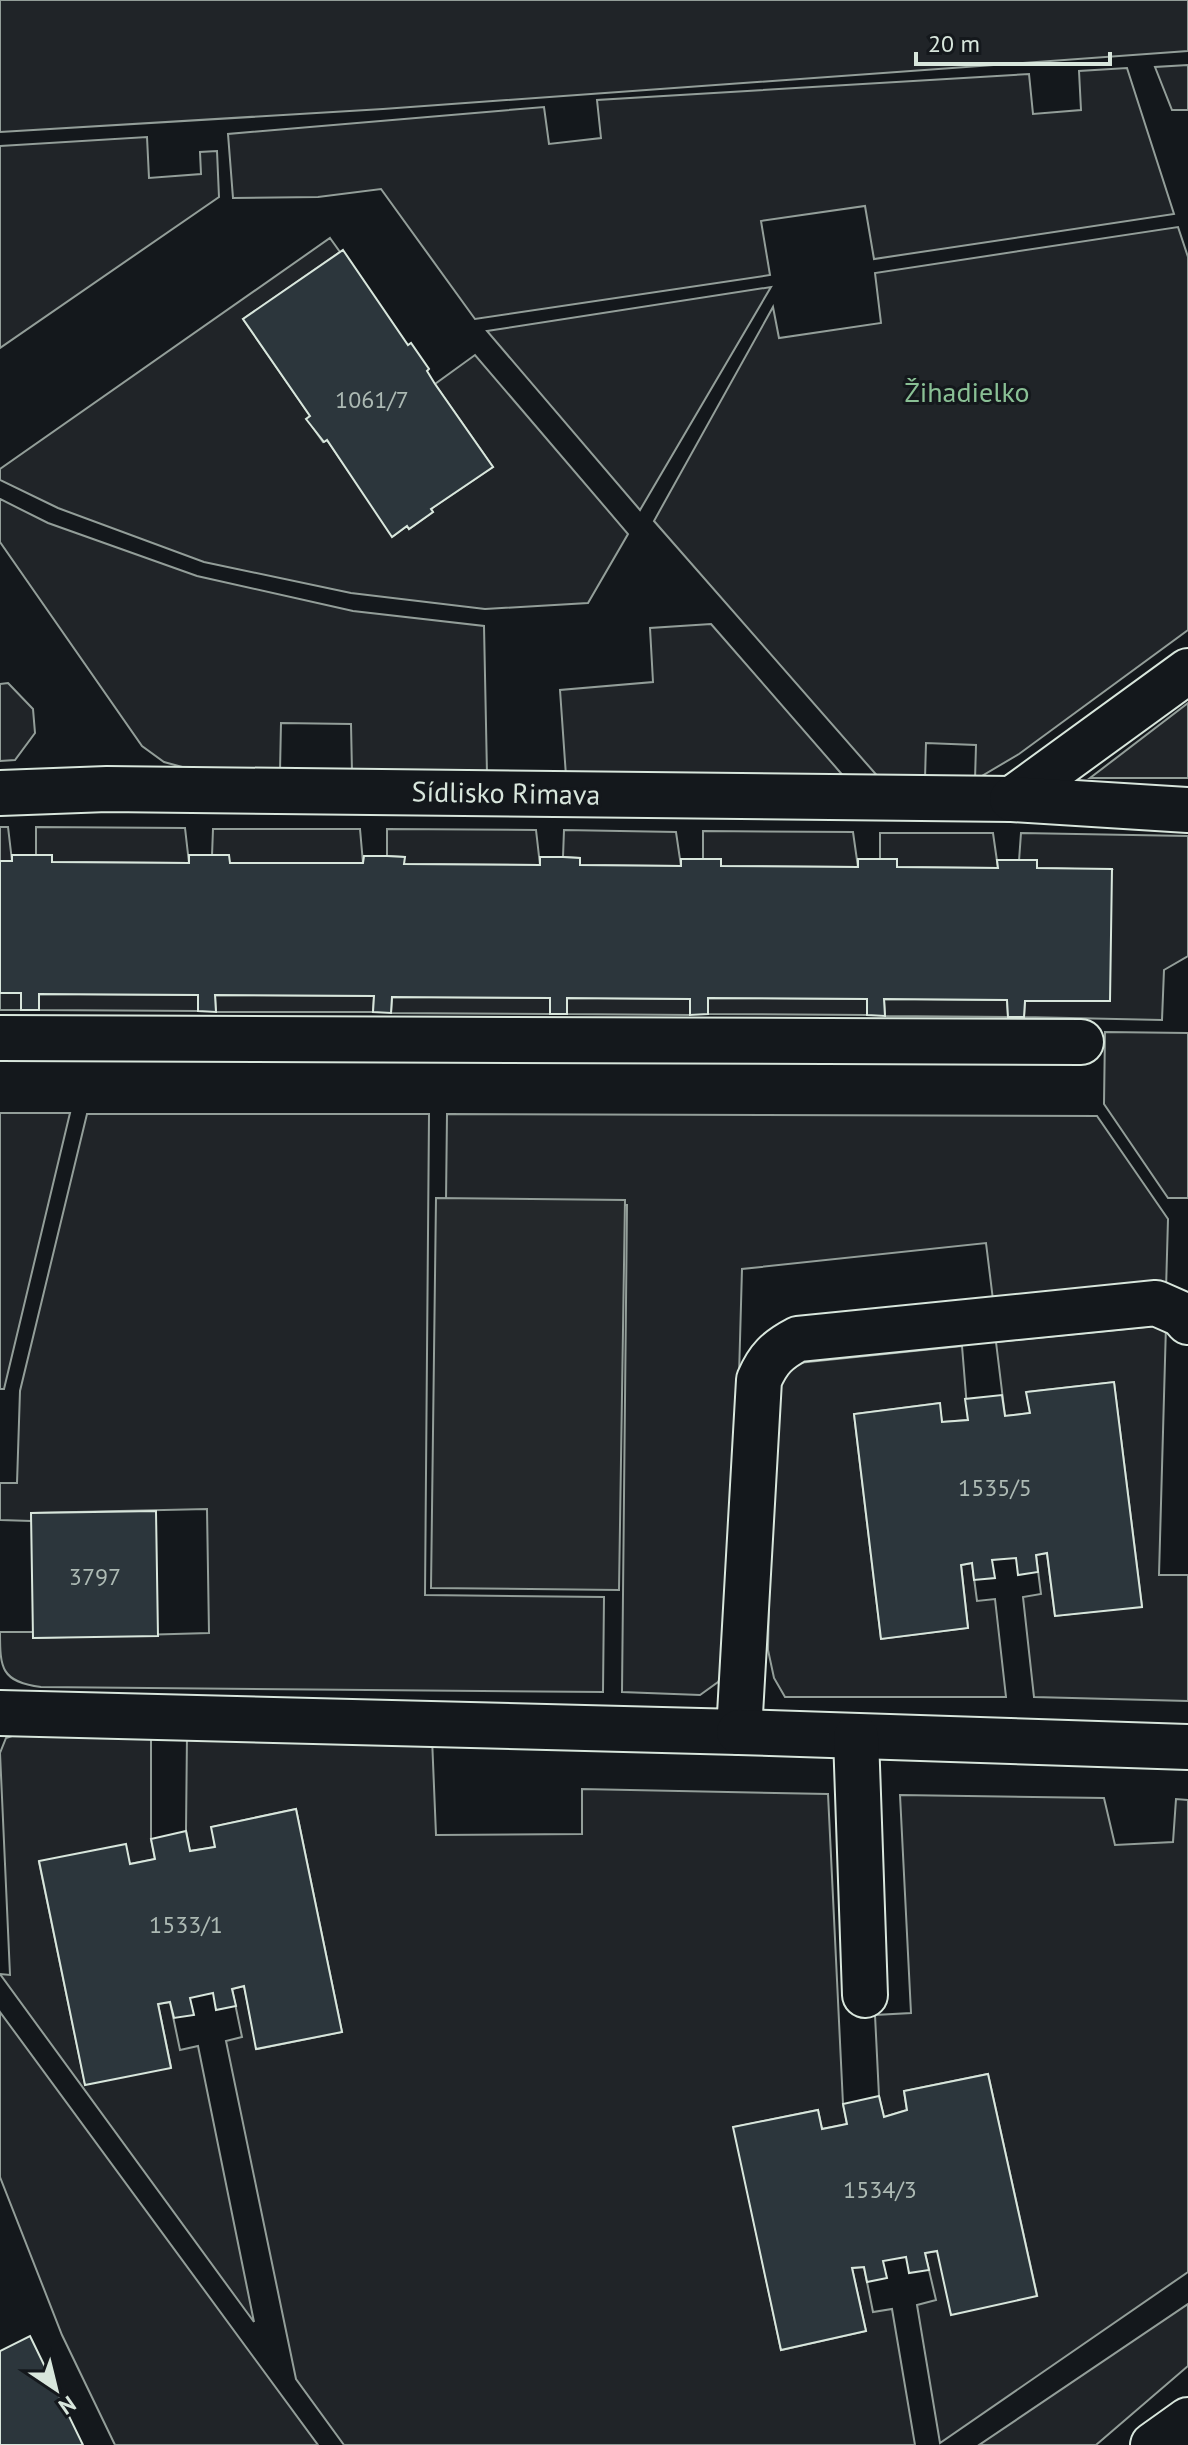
<svg xmlns="http://www.w3.org/2000/svg" width="1188" height="2445" viewBox="0 0 1188 2445" font-family="'PT Sans',sans-serif">
	<style>
		.green { fill: #202428; stroke: #939e99; stroke-width: 2 }
		.parking { fill: #24282b; stroke: #939e99; stroke-width: 2 }
		.building { fill: #2c363c; stroke: #d8e6dc; stroke-width: 2 }
		.lines { fill: none; stroke-linecap: round; stroke-linejoin: round }
		.street-casing { stroke: #d8e6dc; stroke-width: 48 }
		.secondary-casing { stroke: #d8e6dc; stroke-width: 48 }
		.street { stroke: #14181c; stroke-width: 44 }
		.secondary { stroke: #14181c; stroke-width: 44 }
		.labels { text-anchor: middle; stroke-width: 6; stroke-linejoin: round; paint-order: stroke }
		.number-label { font-size: 24px; fill: #adbab4 }
		.park-label { font-size: 28px; fill: #8ac095; stroke: #14181c }
		.street-label { font-size: 28px; fill: #d8e6dc; stroke: #14181c }
	</style>
	<rect width="100%" height="100%" fill="#14181c"/>
	<!-- green -->
	<g class="green">
		<path d="M 0,0 L 1188,0 L 1188,51 L 383,109 L 0,132 Z"/>
		<path d="M 1188,65 L 1188,110 L 1172,110 L 1155,67 Z"/>
		<path d="M 1127,68 L 1174,214 L 874,259 L 865,206 L 761,221 L 770,275 L 475,319 L 381,189 L 318,197 L 233,198 L 228,134 L 544,107 L 549,144 L 601,138 L 597,100 L 1029,74 L 1033,114 L 1081,110 L 1079,71 Z"/>
		<path d="M 147,137 L 149,178 L 201,174 L 200,152 L 217,151 L 219,197 L 0,348 L 0,146 Z"/>
		<path d="M 1178,227 L 1188,257 L 1188,630 L 1019,754 L 975,780 L 976,745 L 926,743 L 925,779 L 880,779 L 654,521 L 773,307 L 779,338 L 881,323 L 875,273 Z"/>
		<path d="M 330,238 L 340,252 L 243,319 L 310,416 L 307,419 L 323,442 L 327,440 L 393,536 L 407,526 L 409,529 L 433,512 L 431,509 L 493,467 L 435,384 L 475,355 L 628,534 L 588,603 L 485,609 L 351,593 L 204,562 L 58,508 L 0,480 L 0,469 Z"/>
		<path d="M 771,287 L 640,510 L 487,331 Z"/>
		<path d="M 0,499 L 48,523 L 197,576 L 353,611 L 484,626 L 487,774 L 352,772 L 351,724 L 281,723 L 280,771 L 197,771 L 164,762 L 142,746 L 0,542 Z"/>
		<path d="M 711,624 L 846,779 L 566,776 L 560,690 L 653,682 L 650,628 Z"/>
		<path d="M 8,683 L 33,709 L 35,733 L 15,760 L 0,761 L 0,684 Z"/>
		<path d="M 1188,703 L 1188,778 L 1090,778 Z"/>
		<path d="M 0,827 L 8,827 L 12,861 L 0,861 Z"/>
		<path d="M 36,827 L 185,828 L 189,863 L 52,862 L 36,855 Z"/>
		<path d="M 213,829 L 360,829 L 363,863 L 230,863 L 212,856 Z"/>
		<path d="M 387,829 L 536,830 L 540,865 L 404,864 L 404,857 L 387,856 Z"/>
		<path d="M 564,830 L 676,832 L 681,866 L 580,865 L 580,858 L 563,857 Z"/>
		<path d="M 703,831 L 853,832 L 858,867 L 721,866 L 720,859 L 703,859 Z"/>
		<path d="M 880,833 L 993,833 L 998,868 L 897,867 L 897,859 L 880,860 Z"/>
		<path d="M 1021,833 L 1188,836 L 1188,956 L 1164,970 L 1162,1020 L 1024,1017 L 1025,1001 L 1112,870 L 1037,868 L 1037,860 L 1019,861 Z"/>
		<rect x="0" y="993" width="21" height="17"/>
		<path d="M 39,994 L 198,995 L 198,1011 L 39,1010 Z"/>
		<path d="M 215,995 L 374,996 L 373,1012 L 216,1012 Z"/>
		<path d="M 392,997 L 550,998 L 550,1014 L 391,1013 Z"/>
		<path d="M 567,998 L 690,999 L 690,1015 L 567,1014 Z"/>
		<path d="M 708,998 L 867,999 L 867,1015 L 708,1014 Z"/>
		<path d="M 884,999 L 1007,1000 L 1008,1017 L 885,1016 Z"/>
		<path d="M 1105,1032 L 1188,1033 L 1188,1198 L 1168,1198 L 1104,1104 Z"/>
		<path d="M 0,1113 L 70,1113 L 4,1389 L 0,1389 Z"/>
		<path d="M 87,1114 L 429,1114 L 425,1595 L 604,1597 L 603,1692 L 41,1687 C 1,1682 0,1668 0,1632 L 33,1632 L 33,1638 L 209,1633 L 207,1509 L 32,1513 L 31,1521 L 0,1520 L 0,1483 L 17,1483 L 20,1391 Z"/>
		<path d="M 447,1114 L 1097,1116 L 1168,1219 L 1166,1290 L 994,1308 L 986,1243 L 742,1269 L 731,1661 L 718,1682 L 700,1695 L 622,1692 L 627,1205 L 446,1201 Z"/>
		<path d="M 1166,1325 L 1159,1575 L 1188,1575 L 1188,1701 L 1034,1697 L 1023,1597 L 1041,1594 L 1036,1555 L 1047,1553 L 1055,1616 L 1142,1606 L 1114,1382 L 1027,1392 L 1030,1413 L 1005,1416 L 996,1342 Z"/>
		<path d="M 962,1346 L 968,1420 L 942,1422 L 939,1403 L 854,1414 L 881,1639 L 968,1628 L 961,1565 L 972,1563 L 977,1601 L 995,1599 L 1006,1697 L 785,1697 L 774,1678 L 768,1650 L 773,1391 L 779,1372 L 798,1363 Z"/>
		<path d="M 21,1733 L 151,1734 L 151,1839 L 155,1859 L 130,1864 L 39,1862 L 85,2084 L 171,2067 L 158,2004 L 170,2002 L 180,2050 L 198,2046 L 254,2322 L 0,1974 L 10,1975 L 0,1753 L 6,1738 Z"/>
		<path d="M 187,1734 L 432,1738 L 436,1835 L 582,1834 L 582,1789 L 828,1794 L 843,2104 L 847,2124 L 822,2129 L 818,2110 L 734,2127 L 781,2350 L 866,2331 L 852,2268 L 864,2267 L 873,2312 L 892,2309 L 915,2445 L 344,2445 L 296,2379 L 226,2041 L 242,2037 L 232,1989 L 244,1986 L 257,2049 L 342,2032 L 296,1809 L 212,1827 L 215,1847 L 190,1851 L 186,1831 Z"/>
		<path d="M 900,1795 L 1104,1798 L 1115,1845 L 1173,1842 L 1176,1799 L 1188,1800 L 1188,2272 L 940,2443 L 917,2305 L 936,2300 L 925,2253 L 937,2251 L 1037,2295 L 988,2074 L 904,2091 L 907,2110 L 884,2117 L 879,2096 L 875,2015 L 911,2013 Z"/>
		<path d="M 0,2012 L 318,2445 L 115,2445 L 62,2335 L 0,2177 Z"/>
		<path d="M 1188,2304 L 1188,2366 L 1096,2445 L 979,2445 Z"/>
	</g>
	<!-- parking -->
	<path class="parking" d="M 436,1198 L 625,1200 L 619,1590 L 431,1588 Z"/>
	<!-- building -->
	<g class="building">
		<path d="M 343,250 L 408,345 L 411,343 L 429,369 L 427,371 L 435,384 L 493,467 L 431,509 L 433,512 L 409,529 L 407,526 L 392,537 L 327,440 L 324,442 L 306,419 L 310,416 L 243,319 Z"/>
		<path d="M 12,855 L 52,855 L 52,862 L 189,863 L 189,855 L 229,855 L 230,863 L 363,863 L 364,856 L 387,856 L 405,857 L 404,864 L 540,865 L 540,857 L 563,857 L 580,858 L 580,865 L 681,866 L 681,859 L 721,859 L 721,866 L 858,867 L 858,859 L 897,859 L 897,867 L 998,868 L 997,860 L 1037,860 L 1037,868 L 1112,869 L 1110,1001 L 1025,1001 L 1024,1017 L 1008,1017 L 1007,1000 L 884,999 L 885,1016 L 867,1015 L 867,999 L 708,998 L 708,1014 L 690,1015 L 690,999 L 567,998 L 567,1014 L 550,1014 L 550,998 L 392,997 L 391,1013 L 373,1012 L 374,996 L 215,995 L 216,1012 L 198,1011 L 198,995 L 39,994 L 39,1010 L 21,1010 L 21,993 L 0,993 L 0,861 L 12,861 Z"/>
		<path d="M 1114,1382 L 1142,1607 L 1055,1616 L 1047,1553 L 1036,1555 L 1038,1572 L 1018,1575 L 1016,1558 L 992,1560 L 995,1578 L 974,1580 L 972,1563 L 961,1565 L 968,1628 L 881,1639 L 854,1414 L 940,1403 L 942,1422 L 968,1420 L 965,1399 L 1002,1395 L 1005,1416 L 1030,1413 L 1026,1392 Z"/>
		<path d="M 156,1511 L 158,1636 L 33,1638 L 31,1513 Z"/>
		<path d="M 296,1809 L 342,2032 L 256,2049 L 244,1986 L 232,1989 L 236,2006 L 216,2010 L 213,1993 L 190,1998 L 194,2015 L 174,2018 L 170,2002 L 158,2004 L 171,2068 L 85,2085 L 39,1861 L 126,1844 L 130,1864 L 155,1859 L 151,1839 L 186,1831 L 190,1851 L 215,1847 L 211,1827 Z"/>
		<path d="M 988,2074 L 1037,2296 L 951,2315 L 937,2251 L 925,2253 L 929,2270 L 909,2273 L 906,2257 L 883,2261 L 887,2278 L 867,2282 L 864,2267 L 852,2268 L 866,2331 L 781,2350 L 733,2127 L 818,2110 L 822,2129 L 847,2124 L 843,2104 L 879,2096 L 884,2117 L 907,2110 L 904,2091 Z"/>
		<path d="M 30,2336 L 83,2445 L 0,2445 L 0,2351 Z"/>
	</g>
	<g class="lines">
		<defs>
			<g id="street">
				<path d="M 0,793 L 107,789 L 1012,799 L 1188,671"/>
				<path d="M 1012,799 L 1188,810"/>
				<path d="M 0,1038 L 1081,1042"/>
				<path d="M 0,1713 L 739,1732 L 759,1380 C 768,1359 777,1350 798,1339 L 1156,1303 L 1181,1314 L 1188,1322"/>
				<path d="M 739,1732 L 1188,1747"/>
				<path d="M 856,1737 L 865,1995"/>
			</g>
			<path id="secondary" d="M 1153,2445 L 1188,2420"/>
		</defs>
		<!-- street casing -->
		<use href="#street" class="street-casing"/>
		<!-- secondary casing -->
		<use href="#secondary" class="secondary-casing"/>
		<!-- street -->
		<use href="#street" class="street"/>
		<!-- secondary -->
		<use href="#secondary" class="secondary"/>
	</g>
	<g class="labels">
		<!-- number labels -->
		<g class="number-label">
			<text x="372" y="408">1061/7</text>
			<text x="995" y="1496">1535/5</text>
			<text x="95" y="1585">3797</text>
			<text x="186" y="1933">1533/1</text>
			<text x="880" y="2198">1534/3</text>
		</g>
		<!-- park labels -->
		<g class="park-label">
			<text x="967" y="402">Žihadielko</text>
		</g>
		<!-- street labels -->
		<g class="street-label">
			<text transform="translate(506 793) rotate(1)" y="10">Sídlisko Rimava</text>
		</g>
	</g>
	<!-- north arrow -->
	<g transform="translate(56 2389) rotate(145)" stroke="#14181c" stroke-width="6" paint-order="stroke">
	<path d="M0-6L14 30L0 20L-14 30Z" fill="#d8e6dc"/>
	<text y="-12" font-size="22" font-weight="bold" text-anchor="middle" fill="#d8e6dc">N</text>
	</g>
	<!-- scale -->
	<path d="M916 52v12h194v-12" fill="none" stroke="#d8e6dc" stroke-width="4"/>
	<text x="928" y="52" font-size="24" fill="#d8e6dc" stroke="#14181c" stroke-width="6" paint-order="stroke">20 m</text>
</svg>
